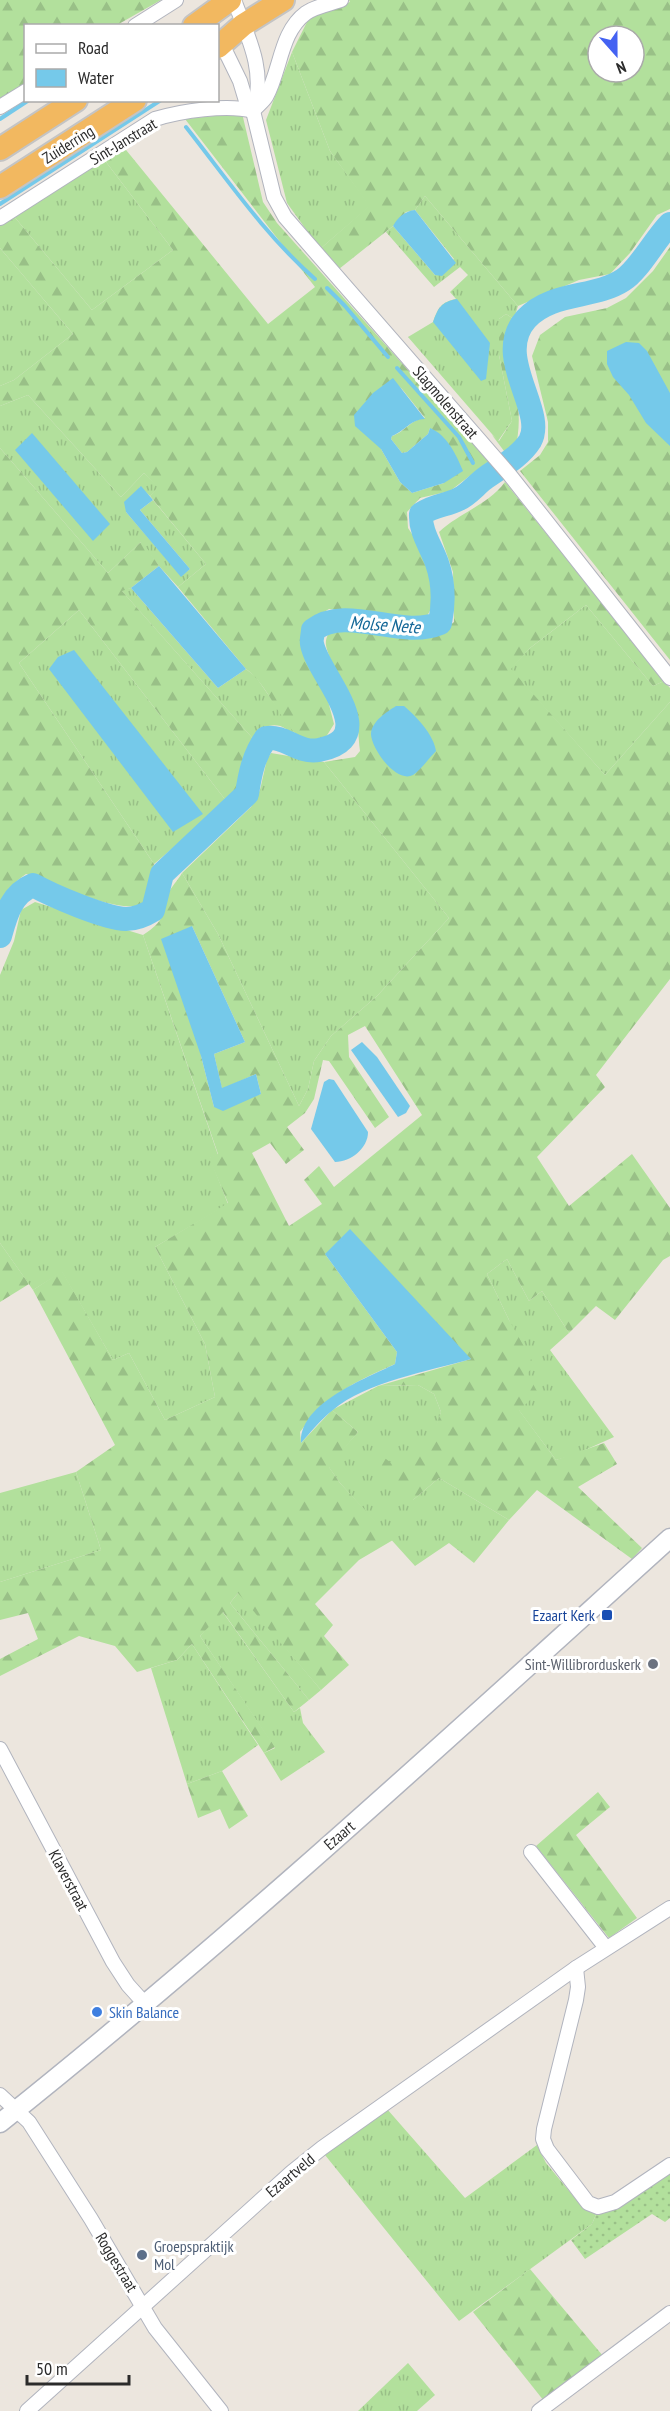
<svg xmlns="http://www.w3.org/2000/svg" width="670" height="2411" viewBox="0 0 670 2411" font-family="'PT Sans Narrow',sans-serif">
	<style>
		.grass { fill: url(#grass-tufts) }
		.forest { fill: url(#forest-firs); fill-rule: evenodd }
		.park { fill: url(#park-dots) }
		.water { fill: #75c9ea }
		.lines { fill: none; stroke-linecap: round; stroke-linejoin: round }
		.stream { stroke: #75c9ea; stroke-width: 4 }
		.river { stroke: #75c9ea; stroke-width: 24 }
		.minor-casing { stroke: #b1b4be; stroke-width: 16 }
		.secondary-casing { stroke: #b1b4be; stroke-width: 21 }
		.trunk-casing { stroke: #c4c4c4; stroke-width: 26 }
		.minor { stroke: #fff; stroke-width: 14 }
		.secondary { stroke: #fff; stroke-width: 18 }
		.trunk { stroke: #f2b860; stroke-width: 22 }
		.transit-dot { fill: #1a4fb4; stroke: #fff; stroke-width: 2 }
		.worship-dot { fill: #6b7280; stroke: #fff; stroke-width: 2 }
		.shop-dot { fill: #3f7fe0; stroke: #fff; stroke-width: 2 }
		.service-dot { fill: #5c6f8a; stroke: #fff; stroke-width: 2 }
		.labels { text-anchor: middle; stroke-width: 6; stroke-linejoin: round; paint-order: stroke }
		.street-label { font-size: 16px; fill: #2b2b2b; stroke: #fff }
		.transit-label { font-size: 16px; fill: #164399; stroke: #fff; text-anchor: end }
		.worship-label { font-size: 16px; fill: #5b616d; stroke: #fff; text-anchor: end }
		.shop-label { font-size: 16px; fill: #366cbe; stroke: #fff; text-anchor: start }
		.service-label { font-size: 16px; fill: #4e5e75; stroke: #fff; text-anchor: start }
		.water-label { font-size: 18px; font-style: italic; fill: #136797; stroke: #fff }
	</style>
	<defs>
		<pattern id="grass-tufts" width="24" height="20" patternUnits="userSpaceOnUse" patternTransform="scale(1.5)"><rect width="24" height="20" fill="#b2e09c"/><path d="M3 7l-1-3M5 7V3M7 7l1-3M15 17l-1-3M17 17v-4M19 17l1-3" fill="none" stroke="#99c087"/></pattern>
		<pattern id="forest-firs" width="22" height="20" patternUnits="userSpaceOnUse" patternTransform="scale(1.5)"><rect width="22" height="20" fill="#b2e09c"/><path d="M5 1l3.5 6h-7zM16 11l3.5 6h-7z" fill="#99c087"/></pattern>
		<pattern id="park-dots" width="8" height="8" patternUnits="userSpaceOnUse" patternTransform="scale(1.5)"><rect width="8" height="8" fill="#b2e09c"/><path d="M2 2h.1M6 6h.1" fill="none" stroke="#99c087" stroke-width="1.8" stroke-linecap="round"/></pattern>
	</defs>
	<rect width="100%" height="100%" fill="#ece6de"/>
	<!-- grass -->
	<g class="grass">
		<path d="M 292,52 L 330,151 L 370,206 L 320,249 L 287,203 L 266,120 Z"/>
		<path d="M 103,158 L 173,250 L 92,310 L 12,214 Z"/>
		<path d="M 425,196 L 518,306 L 514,319 L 506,314 L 499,319 L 499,355 L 512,421 L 498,441 L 408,337 L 433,322 C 438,308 441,302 456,299 L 450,292 L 468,275 L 460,267 L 434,287 L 386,232 L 393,226 L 435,275 L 454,259 L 415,210 Z"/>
		<path d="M 0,248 L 73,334 L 14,380 L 0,386 Z"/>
		<path d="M 28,395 L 121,497 L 144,473 L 159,487 L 150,496 L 140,487 L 126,512 L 181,576 L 190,569 L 140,510 L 153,500 L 206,564 L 178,587 L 159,566 L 141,542 L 108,573 L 0,448 L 0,406 Z"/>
		<path d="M 131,588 L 218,688 L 246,669 L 256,677 L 299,739 C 283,726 280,722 260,728 L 255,741 L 121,590 Z"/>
		<path d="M 586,605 L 653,686 L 664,681 L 670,688 L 670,702 L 605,775 L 510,669 L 530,648 Z"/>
		<path d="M 79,610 L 227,802 L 154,864 L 19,663 Z"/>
		<path d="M 271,753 L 324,762 L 449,918 L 377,996 L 331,1036 L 314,1061 L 308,1089 L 299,1106 L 218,934 L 182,873 L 251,807 L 260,790 L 267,759 Z"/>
		<path d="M 35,902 L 143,935 L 218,1155 L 210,1158 L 228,1204 L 155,1247 L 205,1344 L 215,1397 L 165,1420 L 129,1353 L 113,1360 L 62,1272 L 33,1290 L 0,1243 L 0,975 L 14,941 L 21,910 Z"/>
		<path d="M 507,1259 L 529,1301 L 542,1291 L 569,1333 L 550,1350 L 614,1437 L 574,1455 L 556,1460 L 518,1409 L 526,1372 L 509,1320 L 487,1274 Z"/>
		<path d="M 418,1385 L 434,1394 L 441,1412 L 413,1500 L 439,1478 L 509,1520 L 474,1563 L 449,1543 L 415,1566 L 340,1483 L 328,1466 L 358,1432 L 332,1410 L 378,1386 Z"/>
		<path d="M 76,1472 L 101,1550 L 0,1582 L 0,1493 Z"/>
		<path d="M 239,1592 L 321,1690 L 309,1700 L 230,1603 Z"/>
		<path d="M 222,1611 L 294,1712 L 300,1708 L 303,1723 L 325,1752 L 281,1781 L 264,1753 L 275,1748 L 200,1636 Z"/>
		<path d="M 192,1644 L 258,1745 L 222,1771 L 187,1784 L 151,1668 L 177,1660 Z"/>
		<path d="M 387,2109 L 465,2198 L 537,2145 L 546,2163 L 584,2209 L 597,2212 L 592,2224 L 459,2321 L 325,2155 Z"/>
		<path d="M 408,2363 L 435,2395 L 417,2411 L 358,2411 Z"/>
	</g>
	<!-- forest -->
	<g class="forest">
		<path d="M 0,0 L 161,0 L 117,25 L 26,26 L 25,83 L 0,99 Z"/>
		<path d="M 349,0 L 670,0 L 670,209 L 657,215 L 630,253 L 610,274 L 579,280 L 518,306 L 425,196 L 415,210 L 406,212 L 393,226 L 339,269 L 320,249 L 369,206 L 330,151 L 292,52 L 310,16 L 350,2 ZM 598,36 L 634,36 L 634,72 L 598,72 Z"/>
		<path d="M 242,113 L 263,202 L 277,223 L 489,461 L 450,491 L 420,498 L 407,512 L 408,528 L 418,543 L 431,579 L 431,609 L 427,616 L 406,617 L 329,609 L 311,620 L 303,639 L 306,660 L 326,693 L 334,724 L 326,737 L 311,744 C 281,731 272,688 246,669 L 178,587 L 206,564 L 150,496 L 158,487 L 144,473 L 121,497 L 28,395 L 0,406 L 0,386 L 14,380 L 73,334 L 0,248 L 0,222 L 12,214 L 92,310 L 173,250 L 103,158 L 122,145 L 268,324 L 315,287 L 185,119 ZM 395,383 L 402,389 L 425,418 C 411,419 405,432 392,436 L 391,439 L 402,453 L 407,452 L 428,434 L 430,428 L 444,483 L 412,493 L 400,482 L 381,449 Z"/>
		<path d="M 670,247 L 670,660 L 520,471 L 540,455 L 548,442 L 548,422 L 532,356 L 540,335 L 565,317 L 607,308 L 626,298 L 653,271 Z"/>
		<path d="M 506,314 L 514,319 C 498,350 514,377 518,408 C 520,421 518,438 515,451 L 507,455 L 492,435 L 499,441 L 512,421 L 499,355 L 499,319 Z"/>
		<path d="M 0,448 L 108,573 L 142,541 L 159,566 L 131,588 L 122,591 L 255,741 L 239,787 L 227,802 L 79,610 L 19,663 L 154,864 C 151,874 154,888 149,897 C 135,926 48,878 26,874 C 13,882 7,893 0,907 Z"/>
		<path d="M 505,482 L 664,681 L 653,686 L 586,605 L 530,648 L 511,669 L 605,775 L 670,702 L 670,979 L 596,1075 L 605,1087 L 537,1157 L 569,1206 L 632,1154 L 670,1208 L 670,1256 L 663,1260 L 615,1320 L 596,1306 L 569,1333 L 542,1291 L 529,1301 L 507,1259 L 487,1274 L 509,1320 L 535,1366 L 527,1373 L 538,1393 L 519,1410 L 556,1460 L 604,1443 L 617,1464 L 578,1487 L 642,1548 L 632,1559 L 537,1490 L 509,1520 L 439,1478 L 413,1500 L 370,1463 L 378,1453 L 402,1471 L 434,1431 L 441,1412 L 434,1394 L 418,1385 L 378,1386 L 471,1359 L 325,1254 L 397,1352 L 395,1364 C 353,1383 328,1394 300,1432 L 301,1443 L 332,1410 L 358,1432 L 329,1467 L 340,1483 L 393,1540 L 359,1560 L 315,1604 L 333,1625 L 324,1636 L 349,1665 L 321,1690 L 238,1593 L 230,1603 L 309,1700 L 294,1712 L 223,1612 L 200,1636 L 275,1747 L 264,1753 L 192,1644 L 177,1660 L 137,1672 L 115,1646 L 79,1636 L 0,1676 L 0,1659 L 38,1639 L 28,1613 L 0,1620 L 0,1582 L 101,1550 L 76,1472 L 115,1445 L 33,1290 L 62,1271 L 113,1360 L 129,1353 L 165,1420 L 215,1397 L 205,1344 L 155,1247 L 228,1203 L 209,1158 L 218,1154 L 143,935 C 167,919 159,918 168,894 C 171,887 178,880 182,873 L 218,934 L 299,1106 L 308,1089 L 314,1061 L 331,1036 L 377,996 L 449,918 L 324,762 L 355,757 L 360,751 C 358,736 359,724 354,709 C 349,694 327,657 326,645 C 325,639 329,632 332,627 L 346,627 L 424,639 L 440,634 L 454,622 L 453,572 L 439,532 C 459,513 488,505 505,482 ZM 192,926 L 245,1042 L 214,1054 L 222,1089 L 256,1074 L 261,1094 L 214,1107 L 201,1056 ZM 365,1026 L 422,1115 L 334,1187 L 319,1166 L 304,1180 L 322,1204 L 289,1226 L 252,1153 L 270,1143 L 286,1164 L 304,1150 L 287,1127 L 305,1113 L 314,1099 L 323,1060 L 329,1061 L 375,1128 L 389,1117 L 349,1057 L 348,1035 Z"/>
		<path d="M 0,1243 L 29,1284 L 0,1302 Z"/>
		<path d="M 222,1771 L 248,1816 L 229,1829 L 220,1809 L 198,1818 L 187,1784 Z"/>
		<path d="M 598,1792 L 610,1807 L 576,1835 L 637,1918 L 609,1938 L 536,1846 Z"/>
		<path d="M 530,2269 L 603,2356 L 544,2401 L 473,2312 Z"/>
	</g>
	<!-- park -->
	<path class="park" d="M 670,2171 L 670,2218 L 665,2222 L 652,2214 L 585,2259 L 571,2240 L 592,2224 L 597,2212 L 609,2212 Z"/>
	<!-- water -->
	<g class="water">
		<path d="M 415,210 L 456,263 L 442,276 L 435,275 L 393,226 C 398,217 405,211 415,210 Z"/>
		<path d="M 457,299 L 490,343 L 486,379 L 481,381 L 433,322 C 438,308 441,302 457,299 Z"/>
		<path d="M 626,342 L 639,343 L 647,351 L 670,393 L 670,446 L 646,423 L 629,395 L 613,377 L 607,364 L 607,351 Z"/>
		<path d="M 393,378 L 425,419 C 411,419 405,431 392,436 L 391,439 L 402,453 L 407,452 L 428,434 L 430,428 C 447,435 456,454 463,471 L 444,483 L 412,493 L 400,482 L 381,449 L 355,426 L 354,415 L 373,393 Z"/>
		<path d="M 32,433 L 110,524 L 93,541 L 15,450 Z"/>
		<path d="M 141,486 L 153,500 L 140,510 L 190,569 L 181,577 L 126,512 L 124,502 Z"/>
		<path d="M 159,566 L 246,669 L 218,688 L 131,588 Z"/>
		<path d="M 74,650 L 203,814 L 173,832 L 49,669 L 58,657 Z"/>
		<path d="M 396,706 L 404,706 C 416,716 434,735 436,751 C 429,758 421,770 413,775 C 396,784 370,747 371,733 C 373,720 387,712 396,706 Z"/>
		<path d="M 192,926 L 245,1042 L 214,1054 L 222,1088 L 256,1074 L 261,1094 L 223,1111 L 214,1107 L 201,1056 L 161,939 Z"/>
		<path d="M 362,1042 L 377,1057 L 410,1106 L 406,1113 L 398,1117 L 351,1050 Z"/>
		<path d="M 329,1079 L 334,1080 L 368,1132 C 368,1148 351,1162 335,1162 L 311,1129 L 324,1082 Z"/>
		<path d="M 350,1229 L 471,1359 C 430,1371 365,1382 333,1410 C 321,1419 311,1432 301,1443 C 299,1403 365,1379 395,1364 L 397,1352 L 325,1254 Z"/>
	</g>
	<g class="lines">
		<!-- stream -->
		<g class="stream">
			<path d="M 0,119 L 29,100"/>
			<path d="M 186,127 C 227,179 265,235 315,279"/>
			<path d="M 0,204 L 161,100"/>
			<path d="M 327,288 L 345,306 L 388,357"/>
			<path d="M 397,368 L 459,437 L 473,463"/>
			<path d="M 479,472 L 484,479"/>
		</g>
		<!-- river -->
		<path class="river" d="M 0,936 C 6,915 11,894 33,885 C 53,896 104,918 126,919 C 136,919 145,915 153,910 L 162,874 L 247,794 C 250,773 254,755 266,738 C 285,735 298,754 319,750 C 384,738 318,676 312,644 C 311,640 313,634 313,630 C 347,604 401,640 440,623 C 444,603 444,583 437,563 C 431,546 420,532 421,514 C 436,504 446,506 459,499 C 468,495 476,485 484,479 C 499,468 520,457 530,441 C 547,411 492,357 526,319 C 552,291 594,299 623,280 C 639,270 655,239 670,224"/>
		<defs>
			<g id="minor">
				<path d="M 234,0 C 247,35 266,70 254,109"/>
				<path d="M 135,26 L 176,0"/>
				<path d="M 219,38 L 240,81 L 246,101 L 253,111 L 274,197 L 285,217 L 509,474 L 670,678"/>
				<path d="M 0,107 L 26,91"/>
				<path d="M 253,111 C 257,106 263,102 266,97 C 281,70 280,32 306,13 C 316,6 330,4 341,0"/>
				<path d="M 0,218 L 155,119 C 181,111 227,104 253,111"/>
				<path d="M 0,1749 L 113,1962 L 128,1985 L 146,2005"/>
				<path d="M 531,1852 L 606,1948"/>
				<path d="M 576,1968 L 578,1987 L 576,2000 L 544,2129 L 543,2139 L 547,2149 L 588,2203 L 598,2207 L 615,2202 L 670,2165"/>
				<path d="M 0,2095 L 29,2122 L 91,2219 L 155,2328 L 221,2411"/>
				<path d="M 27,2411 L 292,2172 L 322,2148 L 576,1968 L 670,1908"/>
				<path d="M 539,2411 L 670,2313"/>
			</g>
			<path id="secondary" d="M 0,2123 C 232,1938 450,1737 670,1538"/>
			<g id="trunk">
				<path d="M 194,26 L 230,0"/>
				<path d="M 218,47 L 243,25 L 283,0"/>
				<path d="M 0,149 L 76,100"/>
				<path d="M 0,187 L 135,100"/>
			</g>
		</defs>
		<!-- minor casing -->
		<use href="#minor" class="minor-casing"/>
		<!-- secondary casing -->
		<use href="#secondary" class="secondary-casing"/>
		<!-- trunk casing -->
		<use href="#trunk" class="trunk-casing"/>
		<!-- minor -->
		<use href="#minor" class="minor"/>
		<!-- secondary -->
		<use href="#secondary" class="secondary"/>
		<!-- trunk -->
		<use href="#trunk" class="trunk"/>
	</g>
	<!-- markers -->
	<rect class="transit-dot" x="601" y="1609" width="12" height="12" rx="3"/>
	<circle class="worship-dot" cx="653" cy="1664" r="6"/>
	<circle class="shop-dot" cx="97" cy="2012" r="6"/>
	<circle class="service-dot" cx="142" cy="2255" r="6"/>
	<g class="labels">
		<!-- street labels -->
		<g class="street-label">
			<text transform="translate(123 141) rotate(-31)" y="6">Sint-Janstraat</text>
			<text transform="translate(68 144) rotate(-32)" y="6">Zuiderring</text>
			<text transform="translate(446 402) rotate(49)" y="6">Slagmolenstraat</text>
			<text transform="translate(339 1835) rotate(-41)" y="6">Ezaart</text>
			<text transform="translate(69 1880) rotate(62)" y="6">Klaverstraat</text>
			<text transform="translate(290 2175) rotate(-40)" y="6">Ezaartveld</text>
			<text transform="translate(117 2262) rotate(59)" y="6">Roggestraat</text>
		</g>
		<!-- transit labels -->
		<g class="transit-label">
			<text x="595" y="1621">Ezaart Kerk</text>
		</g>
		<!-- worship labels -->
		<g class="worship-label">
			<text x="641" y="1670">Sint-Willibrorduskerk</text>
		</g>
		<!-- shop labels -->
		<g class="shop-label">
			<text x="109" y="2018">Skin Balance</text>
		</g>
		<!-- service labels -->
		<g class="service-label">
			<text x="154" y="2252">Groepspraktijk<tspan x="154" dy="18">Mol</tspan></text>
		</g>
		<!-- water labels -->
		<g class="water-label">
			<text transform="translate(385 625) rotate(4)" y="6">Molse Nete</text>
		</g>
	</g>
	<!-- legend -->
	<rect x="24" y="24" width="195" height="78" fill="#ffffff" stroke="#aaaaaa" stroke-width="1.5"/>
	<rect x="36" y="44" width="30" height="9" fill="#ffffff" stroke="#aaaaaa" stroke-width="1.5"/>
	<text x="78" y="54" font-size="18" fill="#2b2b2b">Road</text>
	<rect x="36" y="69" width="30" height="18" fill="#75c9ea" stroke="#aaaaaa" stroke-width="1.5"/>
	<text x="78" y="84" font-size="18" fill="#2b2b2b">Water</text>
	<!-- north arrow -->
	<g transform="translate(616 54) rotate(159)"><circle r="28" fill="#ffffff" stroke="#aaaaaa" stroke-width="1.5"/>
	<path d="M0-4.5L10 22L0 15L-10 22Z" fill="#4462f2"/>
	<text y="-9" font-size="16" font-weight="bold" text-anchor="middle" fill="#2b2b2b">N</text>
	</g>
	<!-- scale -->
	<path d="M27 2375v9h102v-9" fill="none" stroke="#2b2b2b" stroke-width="3"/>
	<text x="36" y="2375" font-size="18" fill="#2b2b2b" stroke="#ffffff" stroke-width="4.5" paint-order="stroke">50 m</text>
</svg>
